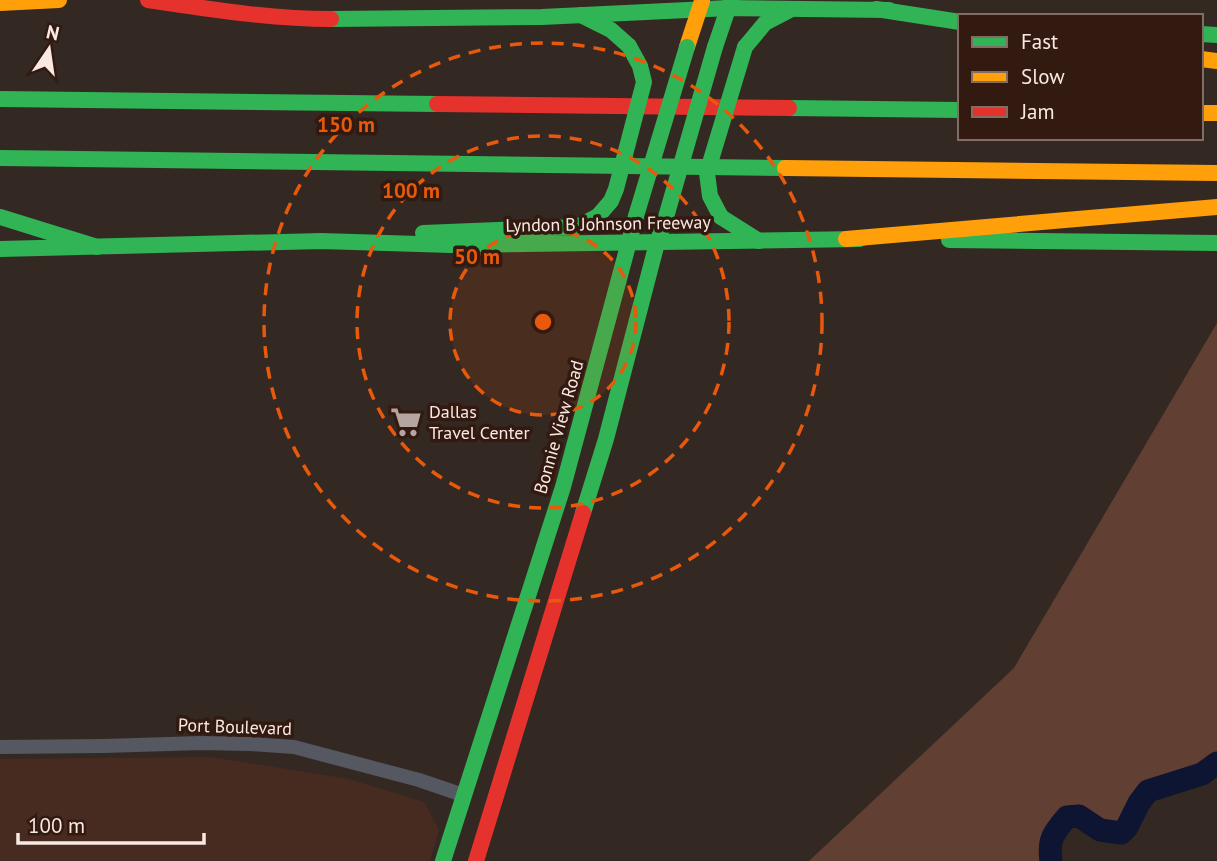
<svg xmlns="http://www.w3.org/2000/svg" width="1217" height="861" viewBox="0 0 1217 861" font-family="'PT Sans',sans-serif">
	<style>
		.built { fill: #472b20 }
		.green { fill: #623f33 }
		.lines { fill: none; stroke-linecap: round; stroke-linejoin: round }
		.river { stroke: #0d1532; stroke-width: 23 }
		.street { stroke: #565861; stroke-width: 14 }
		.fast { stroke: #30b455; stroke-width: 16 }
		.slow { stroke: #ff9f0a; stroke-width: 16 }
		.jam { stroke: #e5322d; stroke-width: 16 }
		.fast-bridge { stroke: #30b455; stroke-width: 16 }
		.ring { fill: none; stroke: #e8590c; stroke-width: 3.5; stroke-dasharray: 12 9 }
		.labels { text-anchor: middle; stroke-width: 7; stroke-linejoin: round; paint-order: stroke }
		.street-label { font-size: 18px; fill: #fae9e3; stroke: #321a11 }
		.poi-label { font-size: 18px; fill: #fae9e3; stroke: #321a11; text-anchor: start }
		.centre { fill: #e8590c; stroke: #321a11; stroke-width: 3.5 }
		.ring-label { font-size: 21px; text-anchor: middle; font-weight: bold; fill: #e8590c; stroke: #321a11; stroke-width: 7; stroke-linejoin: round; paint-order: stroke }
	</style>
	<rect width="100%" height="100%" fill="#342823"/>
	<!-- built -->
	<path class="built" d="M 211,757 L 349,779 L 424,802 L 439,830 L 430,861 L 0,861 L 0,759 Z"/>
	<!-- green -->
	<path class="green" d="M 1217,323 L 1217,753 L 1207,768 L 1142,788 L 1117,834 L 1096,837 L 1067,819 L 1051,824 L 1039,845 L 1043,861 L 809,861 L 1014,668 Z"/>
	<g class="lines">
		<!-- river -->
		<path class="river" d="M 1051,861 C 1048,840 1053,833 1067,817 L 1079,816 L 1100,830 L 1121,833 L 1127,827 L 1139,803 L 1148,791 L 1202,774 L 1217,763"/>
		<!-- street -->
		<path class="street" d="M 0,747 L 104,746 L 201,743 L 250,744 L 294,747 L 419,780 L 463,795"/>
		<!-- fast -->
		<g class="fast">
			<path d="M 876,9 L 960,22"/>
			<path d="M 581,15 L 611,30 L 629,46"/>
			<path d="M 331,19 L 542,17 L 729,8 L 889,10"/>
			<path d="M 1201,34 L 1217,35"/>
			<path d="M 715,47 L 731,0"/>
			<path d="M 745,47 L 765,23 L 790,10"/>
			<path d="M 0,99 L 437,104"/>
			<path d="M 789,108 L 960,110"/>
			<path d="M 0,158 L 785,168"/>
			<path d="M 0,217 L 97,247"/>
			<path d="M 721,217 L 759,241"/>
			<path d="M 423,233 L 577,227 L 598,216"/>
			<path d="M 949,240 L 1217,243"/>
			<path d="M 0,249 L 321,241 L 451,245 L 860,239"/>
			<path d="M 583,513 L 606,439 L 657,243 L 666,217"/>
			<path d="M 443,861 L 563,487 L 636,216"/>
		</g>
		<!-- slow -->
		<g class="slow">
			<path d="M 0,3 L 59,0"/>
			<path d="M 687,47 L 702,1"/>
			<path d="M 1201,59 L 1217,61"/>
			<path d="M 1201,113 L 1217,113"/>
			<path d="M 785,168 L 1217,173"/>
			<path d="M 846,239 L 1217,207"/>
		</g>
		<!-- jam -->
		<g class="jam">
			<path d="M 148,0 C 209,9 270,19 331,19"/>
			<path d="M 437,104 L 789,108"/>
			<path d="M 476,861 L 583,513"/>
		</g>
		<!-- fast-bridge -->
		<g class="fast-bridge">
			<path d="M 598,216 L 611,201 L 616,189 L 644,82 L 640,66 L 629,46"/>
			<path d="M 636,216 L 687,47"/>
			<path d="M 666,217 L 715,47"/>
			<path d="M 721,217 L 710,196 L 707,173 L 745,47"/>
		</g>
	</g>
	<!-- distance rings -->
	<circle cx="543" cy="322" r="93" fill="#e8590c" fill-opacity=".12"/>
	<g class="ring">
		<circle cx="543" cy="322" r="93"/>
		<circle cx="543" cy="322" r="186"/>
		<circle cx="543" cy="322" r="279"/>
	</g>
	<!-- icons -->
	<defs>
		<symbol id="supermarket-bare" viewBox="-9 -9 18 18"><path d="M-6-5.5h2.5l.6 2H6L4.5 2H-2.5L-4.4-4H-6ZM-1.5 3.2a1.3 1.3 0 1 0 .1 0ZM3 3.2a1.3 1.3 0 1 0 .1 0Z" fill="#b5a5a0" stroke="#321a11" stroke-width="2.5" paint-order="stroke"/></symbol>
	</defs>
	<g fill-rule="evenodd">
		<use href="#supermarket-bare" x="384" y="400" width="44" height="44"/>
	</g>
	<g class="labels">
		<!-- street labels -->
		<g class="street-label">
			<text transform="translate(608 224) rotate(-1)" y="6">Lyndon B Johnson Freeway</text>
			<text transform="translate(559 427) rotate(-74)" y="6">Bonnie View Road</text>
			<text transform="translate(235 727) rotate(2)" y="6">Port Boulevard</text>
		</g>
		<!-- poi labels -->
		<g class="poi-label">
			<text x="429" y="418">Dallas<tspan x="429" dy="21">Travel Center</tspan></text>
		</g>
	</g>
	<circle cx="543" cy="322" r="10" class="centre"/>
	<g class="ring-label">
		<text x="346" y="132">150 m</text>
		<text x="411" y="198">100 m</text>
		<text x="477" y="264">50 m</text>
	</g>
	<!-- legend -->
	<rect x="958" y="14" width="245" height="126" fill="#321a11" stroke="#826d65" stroke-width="2"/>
	<rect x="972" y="37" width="35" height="10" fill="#30b455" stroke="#826d65" stroke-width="2"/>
	<text x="1021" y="49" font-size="21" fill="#fae9e3">Fast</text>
	<rect x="972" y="72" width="35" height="10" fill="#ff9f0a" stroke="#826d65" stroke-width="2"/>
	<text x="1021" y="84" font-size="21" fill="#fae9e3">Slow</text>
	<rect x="972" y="107" width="35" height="10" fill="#e5322d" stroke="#826d65" stroke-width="2"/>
	<text x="1021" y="119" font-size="21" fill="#fae9e3">Jam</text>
	<!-- north arrow -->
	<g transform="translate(49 49) rotate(13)" stroke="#321a11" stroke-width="5" paint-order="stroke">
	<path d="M0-5L12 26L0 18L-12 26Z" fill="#fae9e3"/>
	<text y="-10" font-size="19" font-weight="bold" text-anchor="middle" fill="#fae9e3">N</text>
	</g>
	<!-- scale -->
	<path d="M18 833v10h186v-10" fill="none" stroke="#fae9e3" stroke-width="3.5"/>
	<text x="28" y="833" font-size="21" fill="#fae9e3" stroke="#321a11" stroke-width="5" paint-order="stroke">100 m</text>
</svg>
